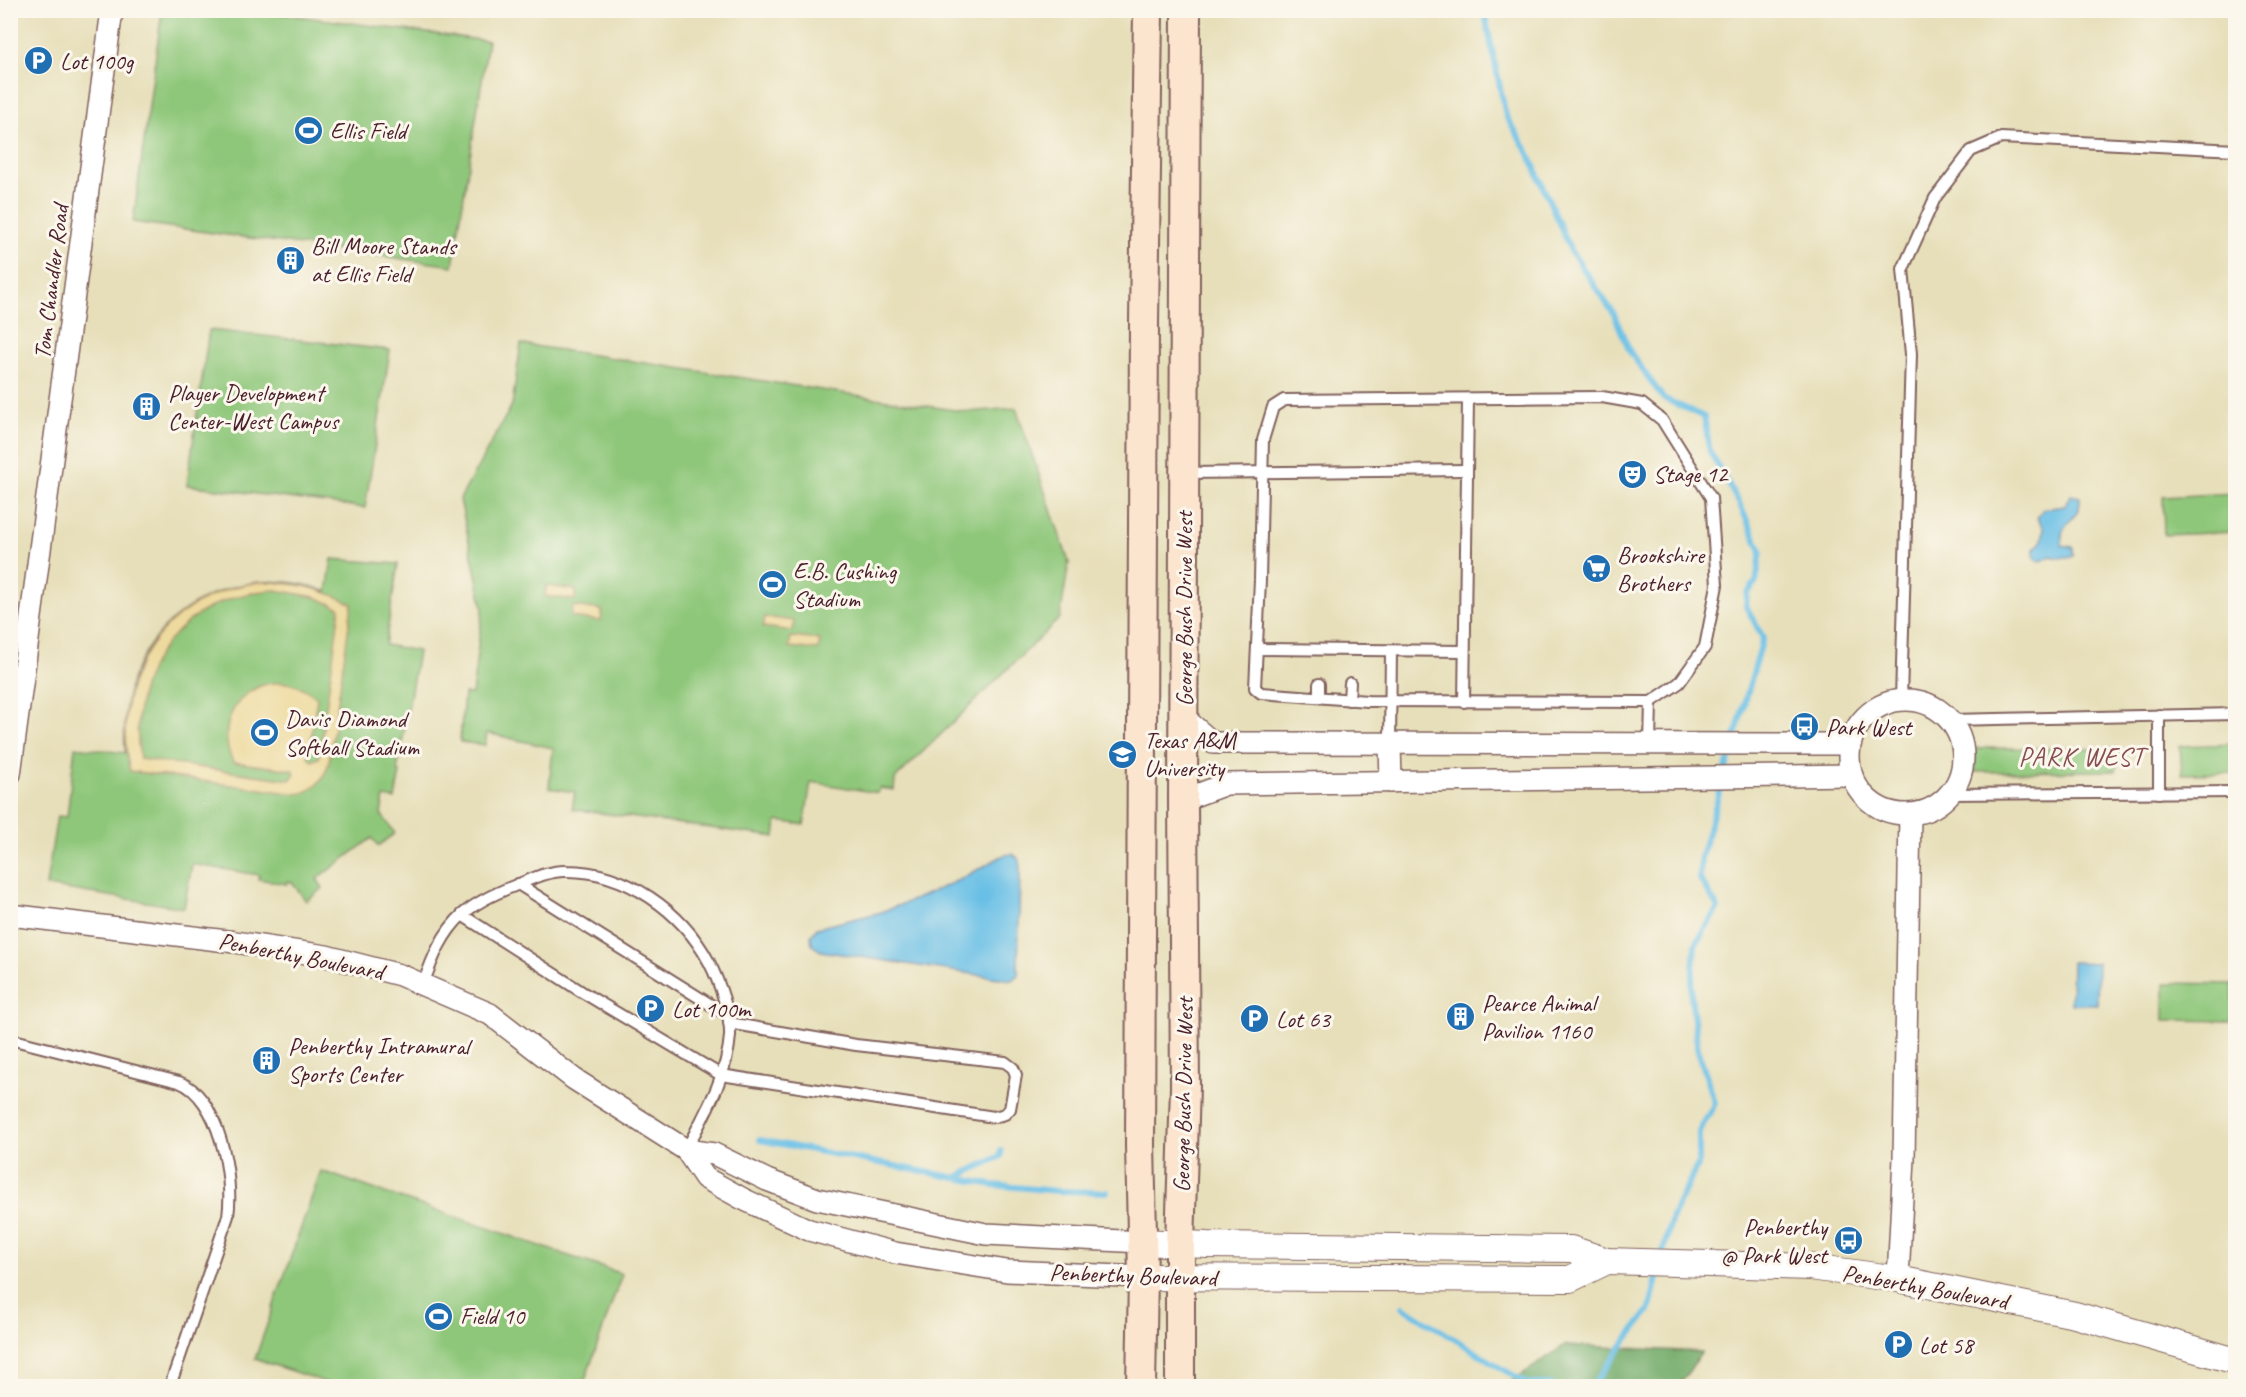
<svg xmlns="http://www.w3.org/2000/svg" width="2246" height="1397" viewBox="0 0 2246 1397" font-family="Caveat,sans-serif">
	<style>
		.green { fill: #8fc77a; stroke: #6c7352; stroke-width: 1.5 }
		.forest { fill: #73ac6a; stroke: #5e664a; stroke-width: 1.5 }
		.sand { fill: #eeda9e; stroke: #9c7c64; stroke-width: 1.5; fill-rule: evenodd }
		.water { fill: #69bfe6; stroke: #5a6f88; stroke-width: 1.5 }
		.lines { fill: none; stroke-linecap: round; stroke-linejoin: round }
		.stream { stroke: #69bfe6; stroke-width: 6 }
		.service-casing { stroke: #81625d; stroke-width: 14 }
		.minor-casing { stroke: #81625d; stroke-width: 24 }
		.tertiary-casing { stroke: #81625d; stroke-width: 28 }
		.secondary-casing { stroke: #81625d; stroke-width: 32 }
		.service { stroke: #fff; stroke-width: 10 }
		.minor { stroke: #fff; stroke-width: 21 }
		.tertiary { stroke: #fff; stroke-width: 26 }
		.secondary { stroke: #fce5cf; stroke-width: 28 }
		.labels { text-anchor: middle; stroke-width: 6; stroke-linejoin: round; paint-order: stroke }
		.poi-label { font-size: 24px; fill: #4a1f2b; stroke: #fbf7ec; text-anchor: start }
		.street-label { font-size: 24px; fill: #4a1f2b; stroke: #fbf7ec }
		.neighbourhood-label { font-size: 26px; letter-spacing: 1.5px; fill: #884d50; stroke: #fbf7ec }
	</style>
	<rect width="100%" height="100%" fill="#fbf7ec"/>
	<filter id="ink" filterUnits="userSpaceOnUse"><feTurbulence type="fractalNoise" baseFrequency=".0167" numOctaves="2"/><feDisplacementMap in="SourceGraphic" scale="12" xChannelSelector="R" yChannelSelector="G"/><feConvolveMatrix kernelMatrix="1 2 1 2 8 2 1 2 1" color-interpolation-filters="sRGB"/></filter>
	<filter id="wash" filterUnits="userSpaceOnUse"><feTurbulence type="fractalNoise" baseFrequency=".008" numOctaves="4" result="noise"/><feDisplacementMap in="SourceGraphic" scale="24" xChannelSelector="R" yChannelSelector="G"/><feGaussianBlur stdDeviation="1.35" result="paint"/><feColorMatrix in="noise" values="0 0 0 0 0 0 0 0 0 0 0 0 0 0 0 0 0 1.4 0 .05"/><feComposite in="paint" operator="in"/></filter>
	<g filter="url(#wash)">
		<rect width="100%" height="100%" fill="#e7dfba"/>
		<!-- green -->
		<g class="green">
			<path d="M 162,11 L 259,11 L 488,41 L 453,266 L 133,222 Z"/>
			<path d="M 209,330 L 390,350 L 365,508 L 187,485 Z"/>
			<path d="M 521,344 L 967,412 L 1016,408 L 1069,562 L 1060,618 L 895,779 L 894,790 L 880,788 L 878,793 L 811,782 L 804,825 L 777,821 L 775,837 L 572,809 L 575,792 L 549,788 L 553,748 L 487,733 L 485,745 L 460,742 L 464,694 L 472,694 L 483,608 L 460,499 L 512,405 Z"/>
			<path d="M 2235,493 L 2235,532 L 2164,535 L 2163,497 Z"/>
			<path d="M 332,559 L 398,564 L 385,645 L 418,651 L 397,771 L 400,772 L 395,799 L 384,797 L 381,814 L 395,833 L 378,846 L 372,838 L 317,879 L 323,888 L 306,901 L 292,882 L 287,881 L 287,884 L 258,879 L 259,875 L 192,864 L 184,908 L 46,886 L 57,816 L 67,817 L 75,747 L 125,753 C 124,729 124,704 132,680 C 159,602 251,561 327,592 Z"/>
			<path d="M 2235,744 L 2235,773 L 2182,774 L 2180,746 Z"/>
			<path d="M 1976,748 L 2119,749 L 2116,771 L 1975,772 Z"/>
			<path d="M 2164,983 L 2233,984 L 2232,1021 L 2164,1020 Z"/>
			<path d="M 321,1171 L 622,1274 L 583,1386 L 337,1386 L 255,1359 Z"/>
		</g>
		<!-- forest -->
		<path class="forest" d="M 1565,1345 L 1702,1352 L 1679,1386 L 1505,1386 Z"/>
		<!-- sand -->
		<g class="sand">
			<path d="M 258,582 C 293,581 321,588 352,604 L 329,762 C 325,779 313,793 296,794 L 130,771 C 107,677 164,596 258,582 ZM 276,590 L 315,597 L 340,608 L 319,758 L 312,761 L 308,758 L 317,698 C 271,656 206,706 233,762 L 293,770 L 295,774 L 290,780 L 140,759 C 124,668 185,594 276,590 Z"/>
			<path d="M 546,586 L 576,590 L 575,600 L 545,596 Z"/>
			<path d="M 573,606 L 602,610 L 601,621 L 571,617 Z"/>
			<path d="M 765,617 L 794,621 L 793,631 L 763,627 Z"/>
			<path d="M 791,637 L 820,640 L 818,650 L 789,647 Z"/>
		</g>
		<!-- water -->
		<g class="water">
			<path d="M 2070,495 L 2080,497 C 2080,501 2080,507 2078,511 C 2068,525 2060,525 2062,545 L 2073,547 L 2073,556 L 2059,558 L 2051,556 L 2039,562 L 2034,556 L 2034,549 L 2042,541 L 2044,528 L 2037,518 L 2044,509 L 2065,506 Z"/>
			<path d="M 1013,854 L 1018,858 L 1020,865 L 1018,975 L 1012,980 L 821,951 L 812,945 L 811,936 L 817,928 L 878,913 L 916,899 L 959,880 L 1004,855 Z"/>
			<path d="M 2072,962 L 2098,963 L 2097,1004 L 2071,1004 Z"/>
		</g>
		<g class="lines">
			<!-- stream -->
			<g class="stream">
				<path d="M 1484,10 L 1506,116 L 1528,152 L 1571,251 L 1614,314 L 1630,352 L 1663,398 L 1704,417 L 1710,452 L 1739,503 L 1761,551 L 1756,582 L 1747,594 L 1746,606 L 1763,638 L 1701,857 L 1700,879 L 1718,908 L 1695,945 L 1691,996 L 1698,1051 L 1715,1103 L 1699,1132 L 1699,1162 L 1672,1217 L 1662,1257"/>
				<path d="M 760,1140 L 993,1185 L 1057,1191 L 1107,1192"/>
				<path d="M 955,1178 L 1001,1156 L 1001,1151"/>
				<path d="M 1403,1307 L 1527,1384 L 1548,1384 L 1553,1386"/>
				<path d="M 1592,1386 L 1650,1309 L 1659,1269"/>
			</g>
		</g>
	</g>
	<g filter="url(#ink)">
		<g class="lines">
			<defs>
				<g id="service">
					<path d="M 1185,473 L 1467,470"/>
					<path d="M 1257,649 L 1464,651"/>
					<path d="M 1319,684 L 1319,697"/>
					<path d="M 1901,699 L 1911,354 L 1903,269 L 1935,198 L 1971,151 L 2001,138 L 2236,150"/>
					<path d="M 1349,700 L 1350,683"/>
					<path d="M 1464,702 L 1468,399"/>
					<path d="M 1950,720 L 2236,714"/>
					<path d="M 1390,743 L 1391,651"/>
					<path d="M 1650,743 L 1651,702 L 1679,683 L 1705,647 L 1717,585 L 1711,498 L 1662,420 L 1642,404 L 1602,397 L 1284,400 L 1273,407 L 1263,440 L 1260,580 L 1255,688 L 1261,693 L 1368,701 L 1651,702"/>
					<path d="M 2159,793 L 2159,715"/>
					<path d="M 1950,794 L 2236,792"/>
					<path d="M 518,884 L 727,1015"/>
					<path d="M 462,915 L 582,992 L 721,1075 L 994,1117 L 1005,1114 L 1010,1109 L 1016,1075 L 1013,1068 L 1005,1062 L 856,1045 L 729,1023"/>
					<path d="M 423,985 C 432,959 442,933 463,914 C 478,901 496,893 514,886 C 530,880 549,870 567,871 C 626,871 682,911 709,962 C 719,981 731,1015 730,1036 C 727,1077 704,1115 686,1150"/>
					<path d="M 10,1039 L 179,1082 C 219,1097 234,1177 228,1216 L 170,1386"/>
				</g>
				<g id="minor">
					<circle cx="1906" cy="757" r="57"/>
					<path d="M 1183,717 L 1213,743 L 1850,744"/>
					<path d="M 1390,743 L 1391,782"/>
					<path d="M 10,774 L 112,10"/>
					<path d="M 1183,800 L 1226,784 L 1851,775"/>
					<path d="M 10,915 L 235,942 L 326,956 L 400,975 L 490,1014 L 574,1079 L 686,1150 L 705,1178 L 743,1199 L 809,1230 L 895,1253 L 1007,1271 L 1143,1277"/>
					<path d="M 686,1150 L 714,1154 L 767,1180 L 817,1199 L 986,1234 L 1142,1242"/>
					<path d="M 1898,1279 L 1904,1158 L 1910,814"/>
				</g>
				<g id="tertiary">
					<path d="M 1142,1242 L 1207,1245 L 1571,1249 L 1607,1261 L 1810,1267 L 1898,1279 L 2075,1315 L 2236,1361"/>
					<path d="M 1143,1277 L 1570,1279 L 1607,1261"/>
				</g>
				<g id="secondary">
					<path d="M 1141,1386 L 1143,1277 L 1140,1145 L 1144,324 L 1148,10"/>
					<path d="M 1180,1386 L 1180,1244 L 1185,1087 L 1183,800 L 1186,10"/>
				</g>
			</defs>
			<!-- service casing -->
			<use href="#service" class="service-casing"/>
			<!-- minor casing -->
			<use href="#minor" class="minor-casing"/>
			<!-- tertiary casing -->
			<use href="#tertiary" class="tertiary-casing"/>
			<!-- secondary casing -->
			<use href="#secondary" class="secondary-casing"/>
			<!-- service -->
			<use href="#service" class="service"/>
			<!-- minor -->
			<use href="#minor" class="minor"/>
			<!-- tertiary -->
			<use href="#tertiary" class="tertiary"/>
			<!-- secondary -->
			<use href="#secondary" class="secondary"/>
		</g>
	</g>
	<!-- icons -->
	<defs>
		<symbol id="parking-disc" viewBox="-11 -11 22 22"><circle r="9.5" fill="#1f6fb2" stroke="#fbf7ec"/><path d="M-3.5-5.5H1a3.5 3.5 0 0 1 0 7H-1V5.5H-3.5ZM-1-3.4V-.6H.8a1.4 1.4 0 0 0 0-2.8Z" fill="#fff"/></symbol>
		<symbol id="stadium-disc" viewBox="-11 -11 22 22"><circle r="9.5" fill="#1f6fb2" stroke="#fbf7ec"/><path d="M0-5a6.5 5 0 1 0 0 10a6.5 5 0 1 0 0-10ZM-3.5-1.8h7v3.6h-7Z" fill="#fff"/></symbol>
		<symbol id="building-disc" viewBox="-11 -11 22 22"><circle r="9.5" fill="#1f6fb2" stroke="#fbf7ec"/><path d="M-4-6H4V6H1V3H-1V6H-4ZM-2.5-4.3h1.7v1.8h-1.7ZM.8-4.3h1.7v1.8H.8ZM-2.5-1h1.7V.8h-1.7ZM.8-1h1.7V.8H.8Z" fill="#fff"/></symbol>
		<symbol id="theatre-disc" viewBox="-11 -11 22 22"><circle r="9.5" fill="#1f6fb2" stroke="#fbf7ec"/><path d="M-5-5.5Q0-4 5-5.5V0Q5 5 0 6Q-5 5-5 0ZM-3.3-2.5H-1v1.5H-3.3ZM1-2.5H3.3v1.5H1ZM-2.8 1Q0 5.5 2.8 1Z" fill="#fff"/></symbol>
		<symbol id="supermarket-disc" viewBox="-11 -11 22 22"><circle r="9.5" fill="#1f6fb2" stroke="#fbf7ec"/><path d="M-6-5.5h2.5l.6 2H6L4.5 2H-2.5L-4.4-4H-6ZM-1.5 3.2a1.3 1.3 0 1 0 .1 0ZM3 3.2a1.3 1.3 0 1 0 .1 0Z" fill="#fff"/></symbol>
		<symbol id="bus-disc" viewBox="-11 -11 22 22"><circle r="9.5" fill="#1f6fb2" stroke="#fbf7ec"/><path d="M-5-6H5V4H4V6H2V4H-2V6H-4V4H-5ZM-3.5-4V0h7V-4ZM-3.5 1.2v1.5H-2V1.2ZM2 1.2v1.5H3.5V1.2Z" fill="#fff"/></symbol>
		<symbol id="university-disc" viewBox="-11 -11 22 22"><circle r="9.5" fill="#1f6fb2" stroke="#fbf7ec"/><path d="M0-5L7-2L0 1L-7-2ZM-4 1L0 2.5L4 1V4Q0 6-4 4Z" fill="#fff"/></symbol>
	</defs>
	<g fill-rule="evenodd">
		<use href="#parking-disc" x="22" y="44" width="33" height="33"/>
		<use href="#stadium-disc" x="292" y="114" width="33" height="33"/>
		<use href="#building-disc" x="274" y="244" width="33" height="33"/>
		<use href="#building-disc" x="130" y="390" width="33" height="33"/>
		<use href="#theatre-disc" x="1616" y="458" width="33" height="33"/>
		<use href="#supermarket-disc" x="1580" y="552" width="33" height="33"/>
		<use href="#stadium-disc" x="756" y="568" width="33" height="33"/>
		<use href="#bus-disc" x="1788" y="710" width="33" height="33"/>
		<use href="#stadium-disc" x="248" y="716" width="33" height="33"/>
		<use href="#university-disc" x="1106" y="738" width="33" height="33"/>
		<use href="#parking-disc" x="634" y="992" width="33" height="33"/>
		<use href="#building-disc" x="1444" y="1000" width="33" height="33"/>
		<use href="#parking-disc" x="1238" y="1002" width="33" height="33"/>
		<use href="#building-disc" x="250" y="1044" width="33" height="33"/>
		<use href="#bus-disc" x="1832" y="1224" width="33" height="33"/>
		<use href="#stadium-disc" x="422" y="1300" width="33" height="33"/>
		<use href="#parking-disc" x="1882" y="1328" width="33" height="33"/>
	</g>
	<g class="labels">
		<!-- poi labels -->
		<g class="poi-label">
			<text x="60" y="69">Lot 100g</text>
			<text x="330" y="139">Ellis Field</text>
			<text x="311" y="254">Bill Moore Stands<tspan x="311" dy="28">at Ellis Field</tspan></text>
			<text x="168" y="401">Player Development<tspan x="168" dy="28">Center-West Campus</tspan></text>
			<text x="1653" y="482">Stage 12</text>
			<text x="1617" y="563">Brookshire<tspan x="1617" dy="28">Brothers</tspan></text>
			<text x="793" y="579">E.B. Cushing<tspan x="793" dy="28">Stadium</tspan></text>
			<text x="285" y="727">Davis Diamond<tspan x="285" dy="28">Softball Stadium</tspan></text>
			<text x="1826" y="735">Park West</text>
			<text x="1144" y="748">Texas A&amp;M<tspan x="1144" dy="28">University</tspan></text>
			<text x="1482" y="1011">Pearce Animal<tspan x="1482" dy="28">Pavilion 1160</tspan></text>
			<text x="672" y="1017">Lot 100m</text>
			<text x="1276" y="1027">Lot 63</text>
			<text x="288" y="1054">Penberthy Intramural<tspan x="288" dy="28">Sports Center</tspan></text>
			<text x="1827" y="1235" text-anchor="end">Penberthy<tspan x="1827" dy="28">@ Park West</tspan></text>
			<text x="460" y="1324">Field 10</text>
			<text x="1919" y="1353">Lot 58</text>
		</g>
		<!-- street labels -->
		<g class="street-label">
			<text transform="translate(51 282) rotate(-83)" y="8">Tom Chandler Road</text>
			<text transform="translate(1184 609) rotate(-90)" y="8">George Bush Drive West</text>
			<text transform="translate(301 956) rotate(11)" y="8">Penberthy Boulevard</text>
			<text transform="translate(1183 1095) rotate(-89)" y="8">George Bush Drive West</text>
			<text transform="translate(1133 1275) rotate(2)" y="8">Penberthy Boulevard</text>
			<text transform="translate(1925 1287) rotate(10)" y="8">Penberthy Boulevard</text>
		</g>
		<!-- neighbourhood labels -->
		<g class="neighbourhood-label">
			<text x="2082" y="765">PARK WEST</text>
		</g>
	</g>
	<!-- margin -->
	<rect width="2246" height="1397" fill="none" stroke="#fbf7ec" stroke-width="36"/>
</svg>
